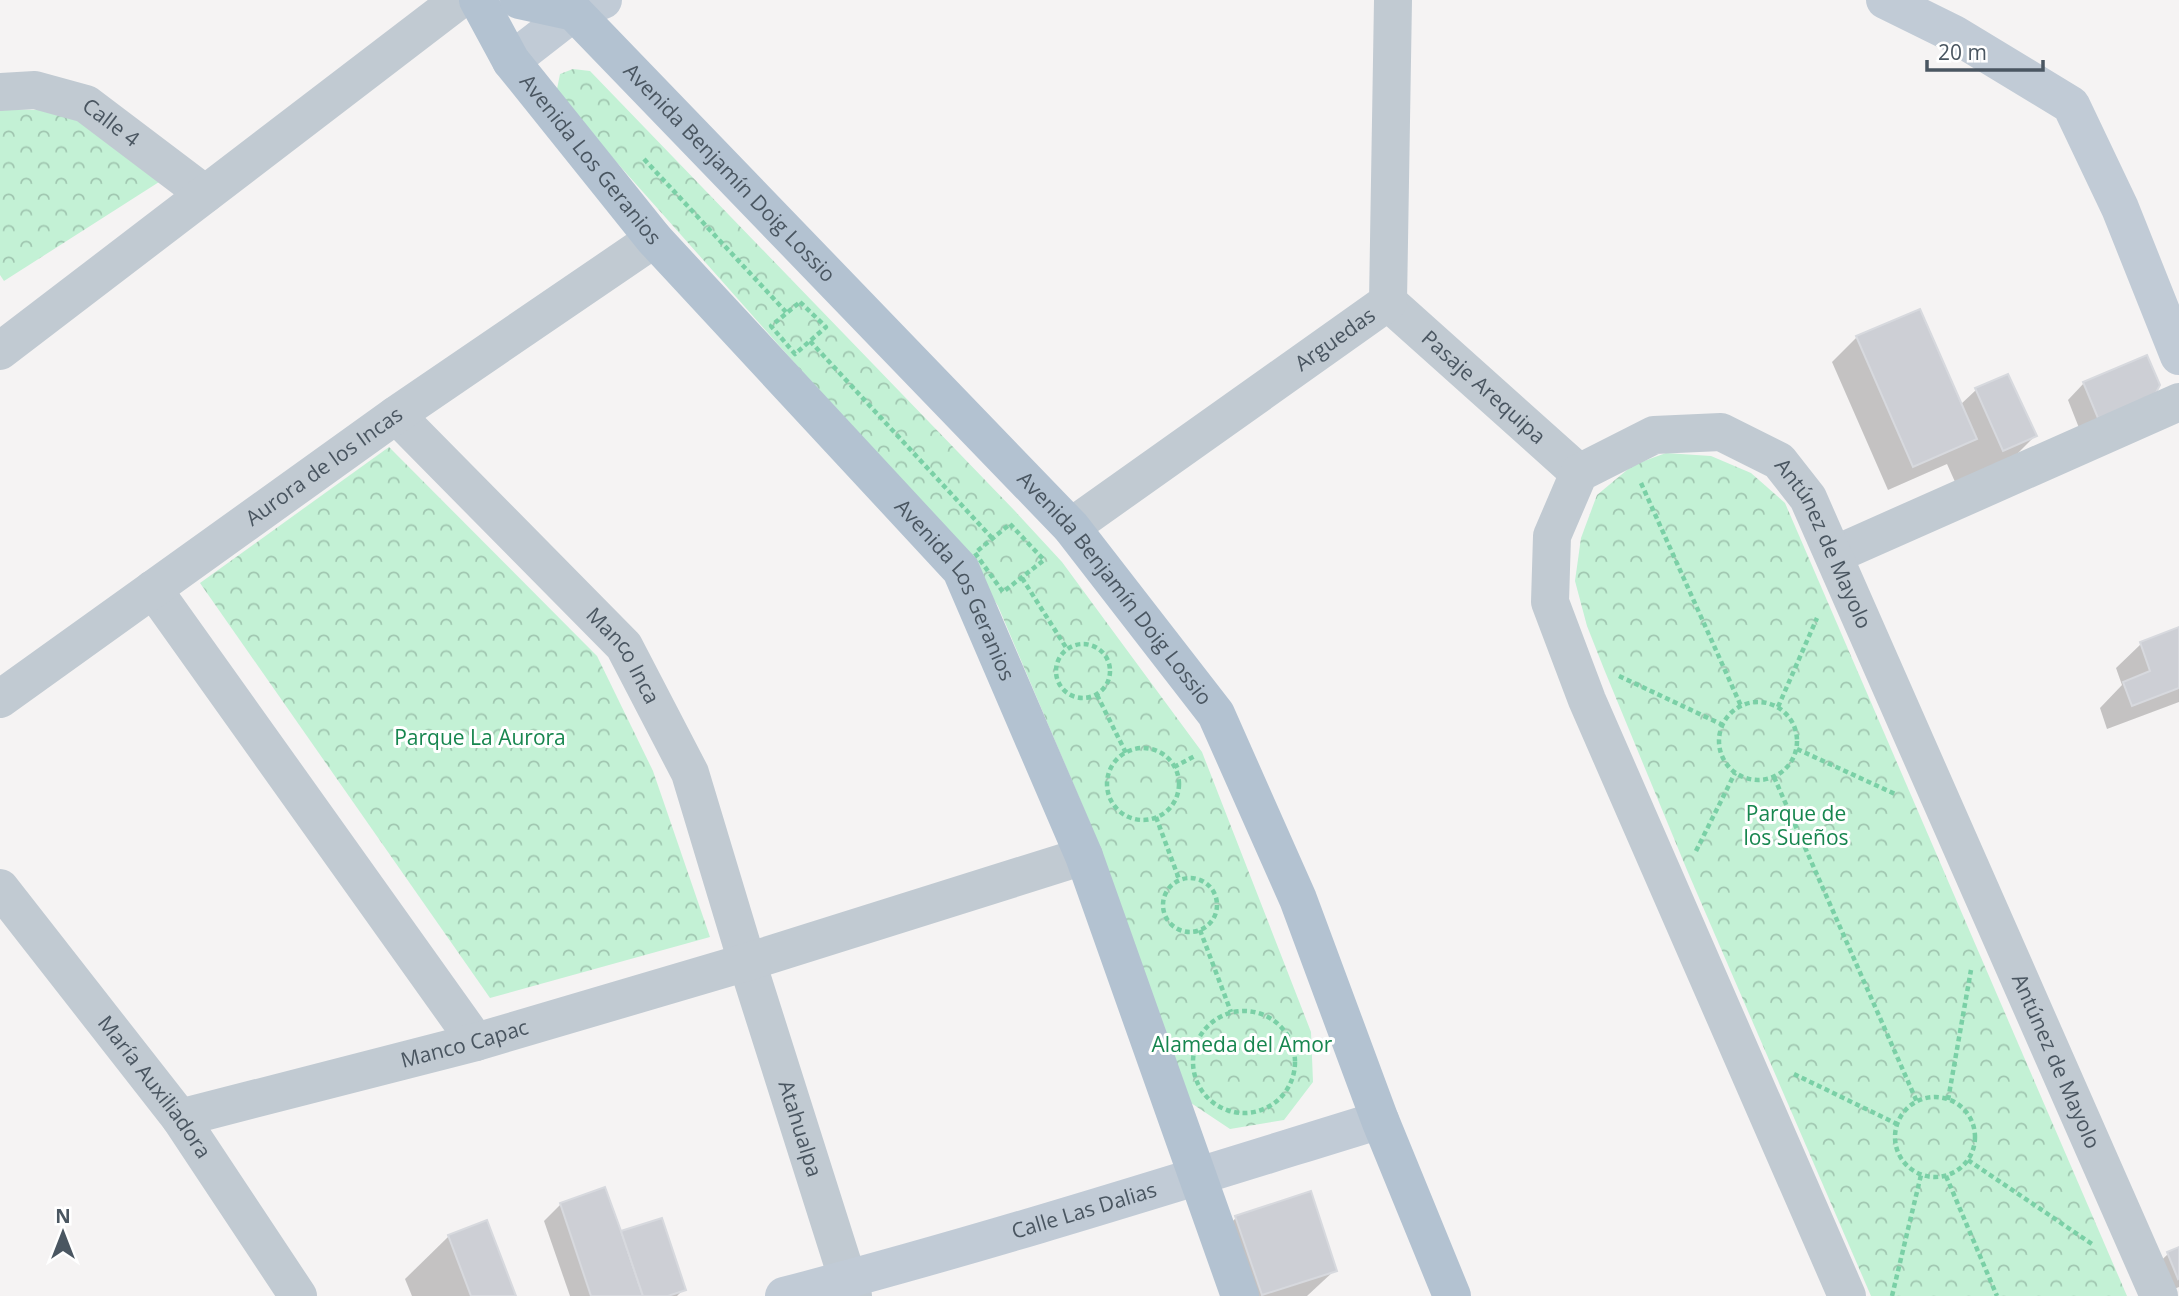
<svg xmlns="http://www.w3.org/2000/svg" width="2179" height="1296" viewBox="0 0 2179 1296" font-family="'Open Sans',sans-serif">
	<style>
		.forest { fill: url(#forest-crowns) }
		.shadow { fill: #0003 }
		.building { fill: #cdcfd5; stroke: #d7d9de; stroke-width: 2 }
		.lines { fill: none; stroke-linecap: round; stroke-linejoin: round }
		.path { stroke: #7ad0a6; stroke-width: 4.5; stroke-dasharray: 5 3.5; stroke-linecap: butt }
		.street { stroke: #c1cad2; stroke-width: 38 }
		.secondary { stroke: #c1cbd6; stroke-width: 38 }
		.primary { stroke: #b3c2d1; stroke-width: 38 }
		.labels { text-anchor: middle; stroke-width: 6; stroke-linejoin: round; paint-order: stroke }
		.street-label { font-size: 21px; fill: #4a5661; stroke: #fff }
		.park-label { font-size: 21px; fill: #17864f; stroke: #fff }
	</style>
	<defs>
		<pattern id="forest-crowns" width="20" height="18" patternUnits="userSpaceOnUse" patternTransform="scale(1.75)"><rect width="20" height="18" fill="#c3f1d5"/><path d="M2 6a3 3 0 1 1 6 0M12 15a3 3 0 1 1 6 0" fill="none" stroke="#a0c6b0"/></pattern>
	</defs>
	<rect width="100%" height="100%" fill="#f5f3f3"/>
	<!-- forest -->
	<g class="forest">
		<path d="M 573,69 L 590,71 L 1014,510 L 1062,562 L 1202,752 L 1311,1032 L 1313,1082 L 1284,1120 L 1230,1129 L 1191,1103 L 1089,821 L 998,606 L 965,555 L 556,94 L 560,74 Z"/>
		<path d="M 0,109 L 41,110 L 85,123 L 159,182 L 4,281 L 0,275 Z"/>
		<path d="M 389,447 L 597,656 L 653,771 L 710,937 L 490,998 L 200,583 Z"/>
		<path d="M 1666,453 L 1711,456 L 1751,473 L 1785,503 L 2127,1296 L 1871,1296 L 1687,870 L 1604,669 L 1587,626 L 1575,581 L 1581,538 L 1597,495 L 1633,465 Z"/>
	</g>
	<!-- shadow -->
	<g class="shadow">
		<path d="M 1857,337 L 1960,405 L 1976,390 L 2035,436 L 1992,479 L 1960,493 L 1947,464 L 1888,490 L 1832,362 Z"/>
		<path d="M 2146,358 L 2083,438 L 2068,400 L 2084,383 Z"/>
		<path d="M 2179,629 L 2179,702 L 2107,729 L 2100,708 L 2122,685 L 2116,668 L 2141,644 Z"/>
		<path d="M 561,1204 L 620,1234 L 684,1289 L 677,1296 L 570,1296 L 544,1221 Z"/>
		<path d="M 1236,1218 L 1335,1270 L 1307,1296 L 1230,1296 L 1211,1242 Z"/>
		<path d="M 449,1236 L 514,1296 L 412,1296 L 405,1279 Z"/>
		<path d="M 2179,1249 L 2179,1287 L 2161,1294 L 2151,1270 L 2168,1254 Z"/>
	</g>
	<!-- building -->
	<g class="building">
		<path d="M 1920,309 L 1977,439 L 1913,467 L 1856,336 Z"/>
		<path d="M 2147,355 L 2160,385 L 2151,402 L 2100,423 L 2083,382 Z"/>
		<path d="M 2008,374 L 2037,436 L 2003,451 L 1975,388 Z"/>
		<path d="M 2179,627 L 2179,688 L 2132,706 L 2123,682 L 2150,671 L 2140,642 Z"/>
		<path d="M 605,1187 L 621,1231 L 643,1296 L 591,1296 L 560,1203 Z"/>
		<path d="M 1311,1191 L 1337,1271 L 1262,1295 L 1235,1216 Z"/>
		<path d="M 662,1218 L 686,1290 L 668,1296 L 643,1296 L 621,1231 Z"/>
		<path d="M 487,1220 L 516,1296 L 471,1296 L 448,1235 Z"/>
		<path d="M 2179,1247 L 2179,1278 L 2178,1279 L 2167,1252 Z"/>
	</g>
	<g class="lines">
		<!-- path -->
		<g class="path">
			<path d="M 644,159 L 786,312"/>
			<path d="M 800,302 L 826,327 L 795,354 L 771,326 Z"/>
			<path d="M 810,341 L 992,538"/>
			<path d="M 1641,483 L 1741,706"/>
			<path d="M 1010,524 L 1044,560 L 1003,592 L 975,553 Z"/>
			<path d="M 1022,578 L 1067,649"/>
			<circle cx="1083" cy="671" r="27"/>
			<path d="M 1619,676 L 1723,725"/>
			<path d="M 1097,695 L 1126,753"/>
			<circle cx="1758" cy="741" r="39"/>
			<path d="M 1778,707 L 1817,618"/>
			<circle cx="1143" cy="784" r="36"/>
			<path d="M 1797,749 L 1895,794"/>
			<path d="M 1174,767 L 1195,756"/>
			<path d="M 1774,777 L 1917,1102"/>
			<path d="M 1156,817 L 1179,879"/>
			<path d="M 1696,851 L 1735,773"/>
			<circle cx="1190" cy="905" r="27"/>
			<path d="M 1200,930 L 1231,1012"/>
			<circle cx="1244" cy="1062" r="51"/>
			<path d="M 1794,1074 L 1897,1124"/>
			<circle cx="1935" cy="1137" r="40"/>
			<path d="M 1948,1100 L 1971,970"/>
			<path d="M 1968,1160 L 2092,1244"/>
			<path d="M 1946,1176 L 1997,1296"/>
			<path d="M 1892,1296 L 1921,1175"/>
		</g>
		<!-- street -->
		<g class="street">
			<path id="s1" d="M 0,92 L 35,90 L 86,104 L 205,194"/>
			<path id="s2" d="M 1388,302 L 1579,473"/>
			<path d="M 0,351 L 459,0"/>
			<path id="s3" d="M 396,415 L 624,646 L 690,773 L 747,962 L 853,1296"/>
			<path id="s4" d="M 1071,527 L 1388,302 L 1393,0"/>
			<path d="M 1834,555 L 2179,402"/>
			<path d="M 153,589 L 476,1042"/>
			<path id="s5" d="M 0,699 L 396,415 L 654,239"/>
			<path id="s6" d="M 0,888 L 180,1118 L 298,1296"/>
			<path id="s7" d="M 180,1118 L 476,1042 L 747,962 L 1084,856"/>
			<path id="s8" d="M 1847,1296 L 1587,700 L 1550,602 L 1552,536 L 1579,473 L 1654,435 L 1721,432 L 1779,461 L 1808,498 L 2159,1296"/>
		</g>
		<!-- secondary -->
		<g class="secondary">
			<path d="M 1885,0 L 1954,34 L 2071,105 L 2120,208 L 2179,356"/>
			<path d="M 511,61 L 574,12 L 603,0"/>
			<path id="s9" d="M 784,1296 C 984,1244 1182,1181 1380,1120"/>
		</g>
		<!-- primary -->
		<g class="primary">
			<path id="s10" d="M 478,0 L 511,61 L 654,239 L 961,570 L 1084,856 L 1240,1296"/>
			<path id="s11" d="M 519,0 L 574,12 L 1071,527 L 1216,714 L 1298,899 L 1380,1120 L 1452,1296"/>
		</g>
	</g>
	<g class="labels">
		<!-- street labels -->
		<g class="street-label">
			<text dy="7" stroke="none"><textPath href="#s1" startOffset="119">Calle 4</textPath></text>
			<text dy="7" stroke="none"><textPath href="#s10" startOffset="196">Avenida Los Geranios</textPath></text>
			<text dy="7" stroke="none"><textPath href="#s11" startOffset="280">Avenida Benjamín Doig Lossio</textPath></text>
			<text dy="7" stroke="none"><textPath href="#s4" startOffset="324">Arguedas</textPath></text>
			<text dy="7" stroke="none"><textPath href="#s2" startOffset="128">Pasaje Arequipa</textPath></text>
			<text dy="7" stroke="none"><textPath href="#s5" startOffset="399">Aurora de los Incas</textPath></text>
			<text dy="7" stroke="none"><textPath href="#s8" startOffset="1200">Antúnez de Mayolo</textPath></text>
			<text dy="7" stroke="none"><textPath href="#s11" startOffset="847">Avenida Benjamín Doig Lossio</textPath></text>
			<text dy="7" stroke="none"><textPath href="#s10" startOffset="763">Avenida Los Geranios</textPath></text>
			<text dy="7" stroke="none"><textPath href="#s3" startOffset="332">Manco Inca</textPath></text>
			<text dy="7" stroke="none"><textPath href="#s7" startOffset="294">Manco Capac</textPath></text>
			<text dy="7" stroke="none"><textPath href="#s8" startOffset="1768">Antúnez de Mayolo</textPath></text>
			<text dy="7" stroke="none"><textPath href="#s6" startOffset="252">María Auxiliadora</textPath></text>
			<text dy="7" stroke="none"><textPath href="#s3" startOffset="840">Atahualpa</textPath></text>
			<text dy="7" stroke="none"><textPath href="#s9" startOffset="312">Calle Las Dalias</textPath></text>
		</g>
		<!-- park labels -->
		<g class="park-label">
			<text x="480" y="745">Parque La Aurora</text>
			<text x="1796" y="821">Parque de<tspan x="1796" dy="24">los Sueños</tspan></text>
			<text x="1242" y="1052">Alameda del Amor</text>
		</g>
	</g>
	<!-- north arrow -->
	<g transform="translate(63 1233)" stroke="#ffffff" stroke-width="5" paint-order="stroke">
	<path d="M0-5L12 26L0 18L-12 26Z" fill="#4a5661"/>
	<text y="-10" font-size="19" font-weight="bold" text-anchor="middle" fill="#4a5661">N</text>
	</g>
	<!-- scale -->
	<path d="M1927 60v10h116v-10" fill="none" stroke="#4a5661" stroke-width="3.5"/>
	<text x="1938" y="60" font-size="21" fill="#4a5661" stroke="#ffffff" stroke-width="5" paint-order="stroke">20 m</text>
</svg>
